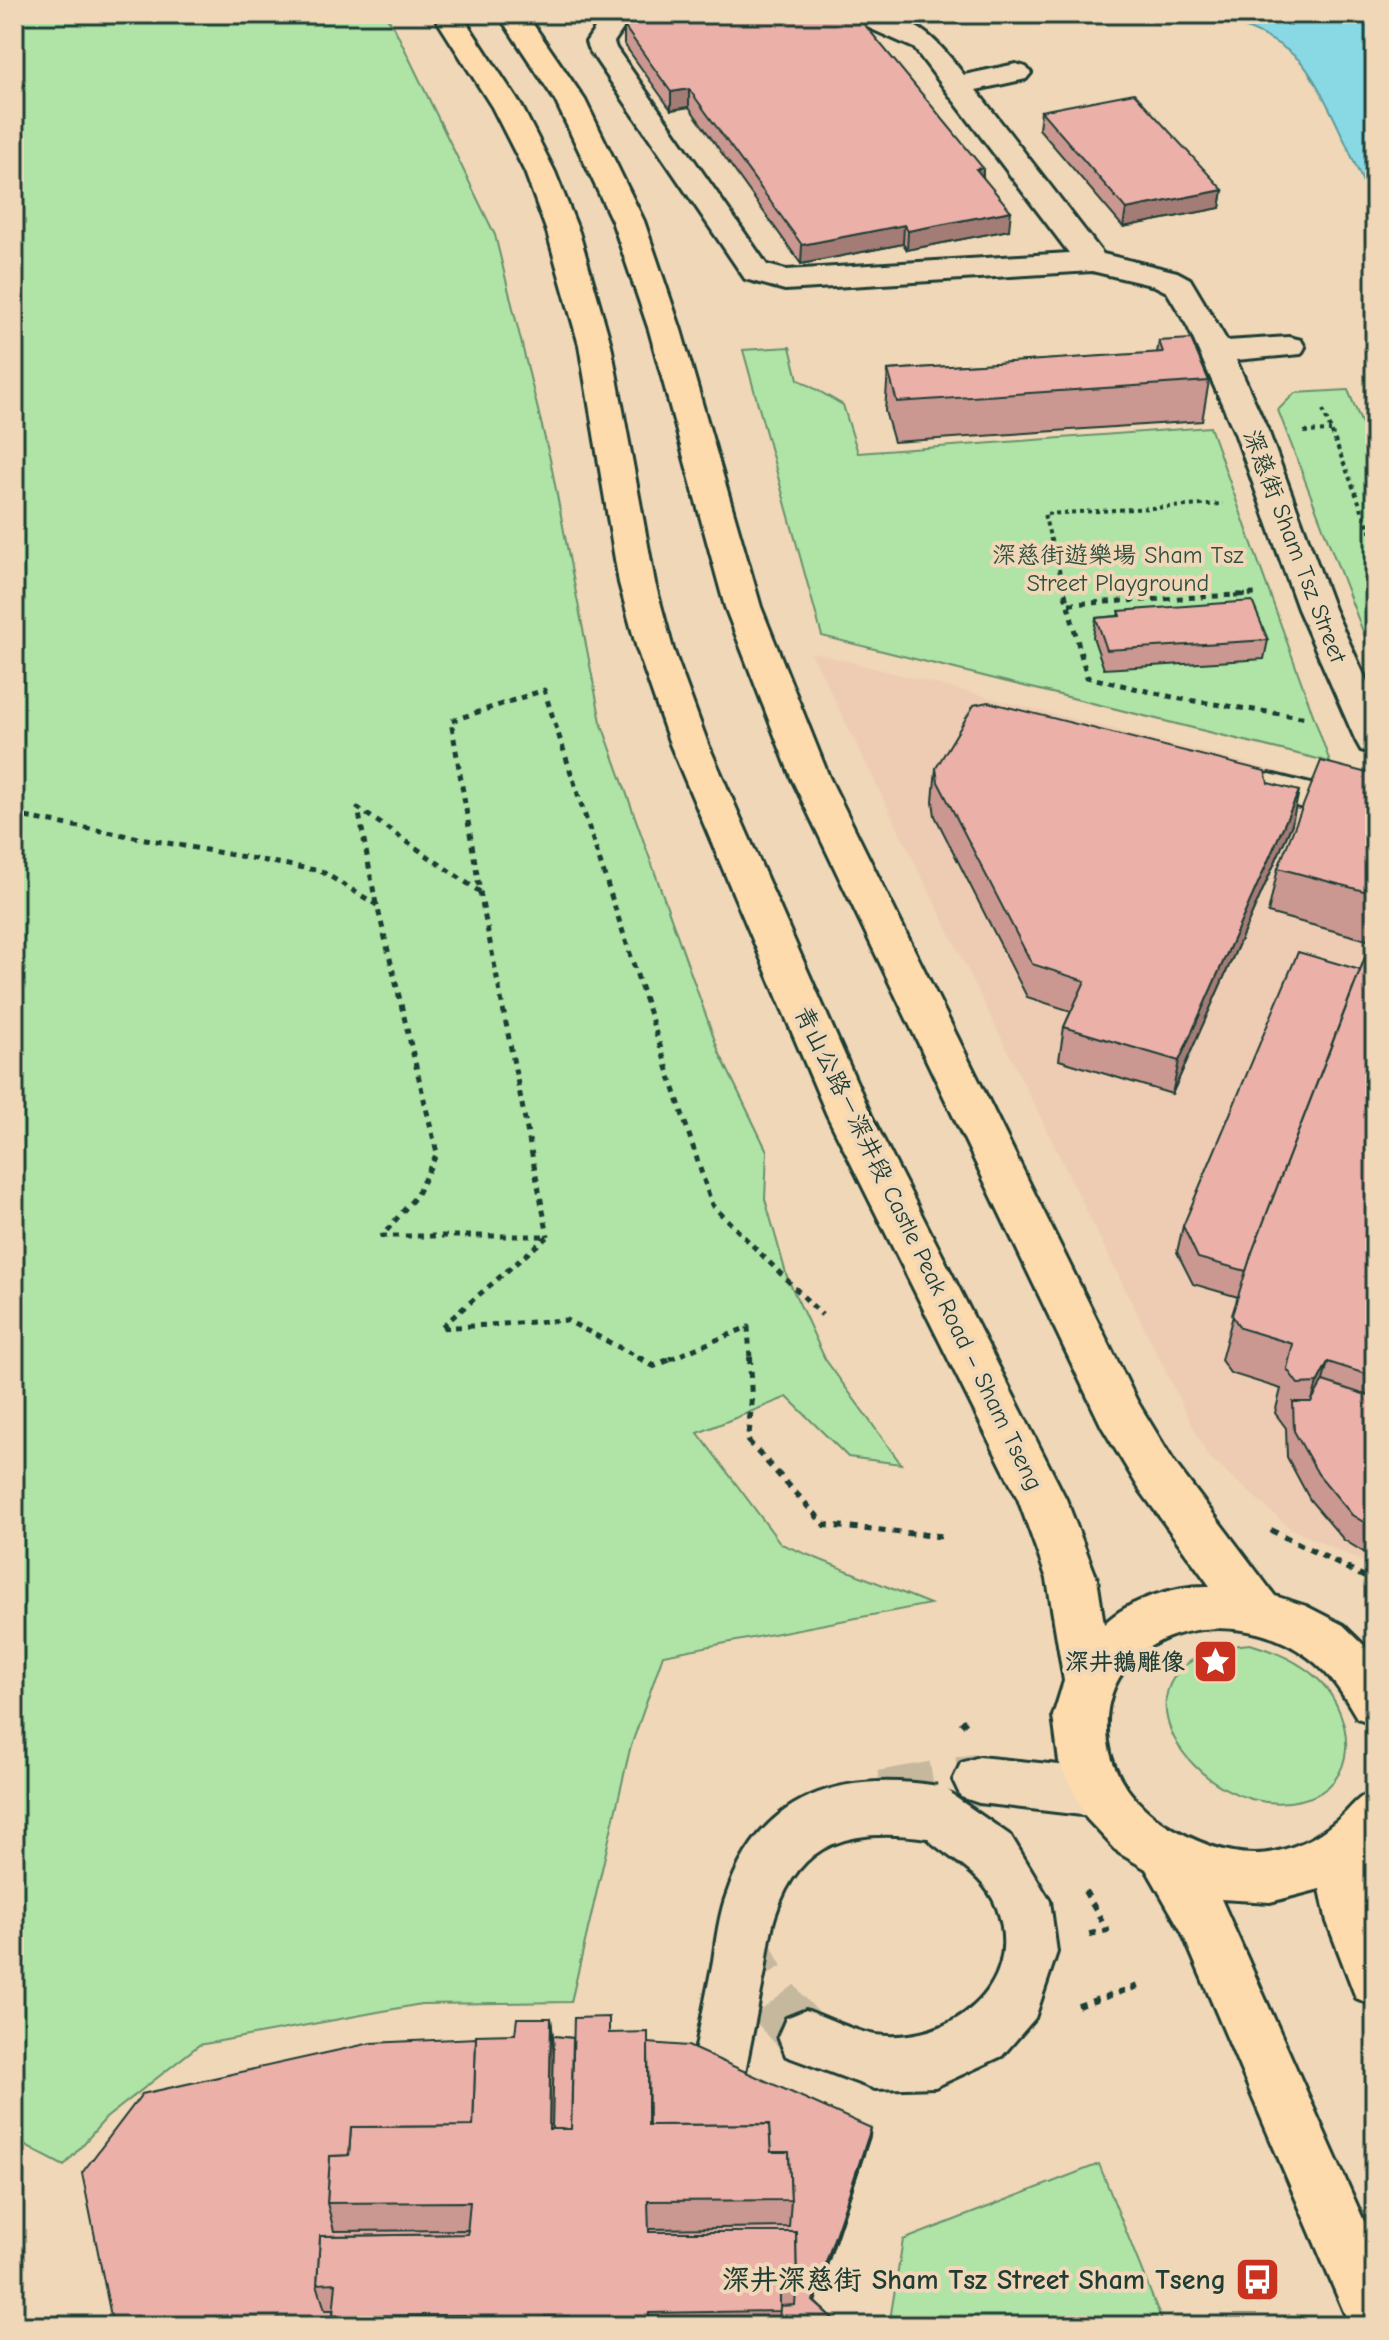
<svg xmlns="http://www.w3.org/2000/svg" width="1389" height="2340" viewBox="0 0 1389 2340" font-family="'Comic Neue','LXGW WenKai TC',sans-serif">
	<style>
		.built { fill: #eeccb3 }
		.green { fill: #b0e4a6; stroke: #68906d; stroke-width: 2 }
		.water { fill: #89d9e4; stroke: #5f9b9e; stroke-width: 2 }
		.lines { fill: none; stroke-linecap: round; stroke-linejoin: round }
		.minor-tunnel { stroke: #c5b89d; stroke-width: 53; stroke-dasharray: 53 26; stroke-linecap: butt }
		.minor-casing { stroke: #1f3d34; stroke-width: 6 }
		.major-casing { stroke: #1f3d34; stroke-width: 6 }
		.path-far2 { stroke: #1f3d34; stroke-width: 4; stroke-dasharray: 4 4; stroke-linecap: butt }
		.path-far1 { stroke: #1f3d34; stroke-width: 5; stroke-dasharray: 6 6; stroke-linecap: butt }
		.path { stroke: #1f3d34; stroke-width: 6; stroke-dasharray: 7 7; stroke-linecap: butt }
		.minor { fill: #efd7b7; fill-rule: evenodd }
		.major { fill: #fedbac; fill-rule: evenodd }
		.minor-bridge-casing { stroke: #1f3d34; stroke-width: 59; stroke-linecap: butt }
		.minor-bridge { stroke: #efd7b7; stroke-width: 53 }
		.wall { fill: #ca9891; stroke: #1f3d34; stroke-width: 2 }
		.shaded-wall { fill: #a47c76; stroke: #1f3d34; stroke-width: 2 }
		.building { fill: #ebb1a9; stroke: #1f3d34; stroke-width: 2 }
		.labels { text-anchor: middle; stroke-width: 8; stroke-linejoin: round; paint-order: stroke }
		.street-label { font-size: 24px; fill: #1f3d34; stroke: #efd7b7 }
		.park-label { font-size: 24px; fill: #2e4e3f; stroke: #efd7b7 }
		.poi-label { font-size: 24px; font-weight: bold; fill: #1f3d34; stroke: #efd7b7; text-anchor: end }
		.near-poi-label { font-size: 28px; font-weight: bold; fill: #1f3d34; stroke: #efd7b7; text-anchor: end }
	</style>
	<rect width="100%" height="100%" fill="#efd7b7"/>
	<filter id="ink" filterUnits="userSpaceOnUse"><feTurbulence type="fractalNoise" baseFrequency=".0125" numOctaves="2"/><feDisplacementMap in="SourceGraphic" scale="16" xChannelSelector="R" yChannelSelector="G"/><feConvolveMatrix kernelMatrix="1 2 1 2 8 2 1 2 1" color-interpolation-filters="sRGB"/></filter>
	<g filter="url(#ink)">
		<!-- built -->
		<path class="built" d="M 811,652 L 1375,796 L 1375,1567 L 1290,1528 L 1207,1455 Z"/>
		<!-- green -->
		<g class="green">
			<path d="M 14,14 L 384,14 L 393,25 L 495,235 L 550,459 L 601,722 L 719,1052 L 767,1151 L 765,1199 L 787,1277 L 825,1359 L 901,1464 L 848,1457 L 787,1397 L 698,1433 L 781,1544 L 930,1604 L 663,1655 L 630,1749 L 571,2002 L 421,2004 L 199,2045 L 106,2118 L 64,2166 L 14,2140 Z"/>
			<path d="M 790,347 L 798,379 L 843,405 L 858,453 L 1210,427 L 1330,762 L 822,636 L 743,350 Z"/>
			<path d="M 1348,390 L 1375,456 L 1375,663 L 1278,410 L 1295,393 Z"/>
			<path d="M 1250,1644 C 1276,1652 1299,1661 1319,1680 C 1355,1717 1361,1786 1301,1800 C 1193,1825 1086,1658 1250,1644 Z"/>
			<path d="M 1099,2164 L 1164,2326 L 889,2326 L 903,2240 Z"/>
		</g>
		<!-- water -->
		<path class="water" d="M 1203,14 L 1375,14 L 1375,209 C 1359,175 1322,81 1298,59 C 1273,36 1235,22 1203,14 Z"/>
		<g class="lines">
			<!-- minor-tunnel -->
			<g class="minor-tunnel">
				<path d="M 882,1797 L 979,1780"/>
				<path d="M 740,1930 C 749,1974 774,2006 806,2037"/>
			</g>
			<defs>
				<g id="minor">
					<path d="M 605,14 L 633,14 L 614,42 L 616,48 L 767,265 L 786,270 L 1069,253 L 914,48 L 851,20 L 847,14 C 909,14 927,26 964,75 L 1016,64 L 1026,67 L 1031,73 L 1026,79 L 976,90 L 1103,254 L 1177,272 L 1190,279 L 1227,341 L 1289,337 L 1301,340 L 1305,347 L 1301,354 L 1236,360 L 1269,433 L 1334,609 L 1375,699 L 1375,754 L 1361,750 L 1356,741 L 1298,609 L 1235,433 L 1188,327 L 1167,292 L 1155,286 L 1092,271 L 785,290 L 745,279 L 588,48 L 586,42 Z"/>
					<path d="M 1270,774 L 1375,800 L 1375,826 L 1256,796 L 1251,787 L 1256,778 Z"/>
					<path d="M 979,1757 L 1099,1769 L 1118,1776 L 1125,1793 L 1118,1810 L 1099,1817 L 979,1803 L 961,1797 L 953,1780 L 961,1763 Z"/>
					<path d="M 933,1788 L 952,1795 L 1011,1836 L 1050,1901 L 1057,1952 L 1035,2018 L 1002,2056 L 935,2087 L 875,2089 L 786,2056 L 778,2037 L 786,2018 L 806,2010 C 828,2018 853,2031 875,2035 C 949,2045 1026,1988 997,1908 C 980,1862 925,1853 907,1812 L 914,1795 Z"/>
				</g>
				<path id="major" d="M 433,14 L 461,14 L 522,107 L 555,172 L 579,232 L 611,345 L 655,583 L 673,649 L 708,744 L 871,1115 L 1066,1499 L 1097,1579 L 1104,1624 C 1129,1599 1177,1585 1210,1586 L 1140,1490 L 1102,1427 L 791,777 L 725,607 L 649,330 L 612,221 L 555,100 L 498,14 L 526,14 L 585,100 L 644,221 L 681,330 L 761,607 L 829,777 L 1137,1401 L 1174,1462 L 1275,1596 L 1306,1606 L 1343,1625 L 1375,1656 L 1375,1724 L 1357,1718 C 1343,1694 1330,1673 1308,1657 C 1232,1599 1093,1629 1108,1742 C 1112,1775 1136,1806 1165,1824 C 1197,1843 1236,1860 1274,1852 C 1297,1847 1316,1838 1334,1823 C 1351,1810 1354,1798 1375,1790 L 1375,1854 L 1367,1861 L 1375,1895 L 1375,2006 L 1356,1998 L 1327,1922 L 1320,1889 L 1270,1902 L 1221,1899 L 1375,2246 L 1375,2326 L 1350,2326 L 1182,1932 L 1146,1869 L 1119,1853 L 1087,1819 L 1059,1762 L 1053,1716 L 1064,1681 L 1047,1579 L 1018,1499 L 827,1115 L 670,744 L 637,649 L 619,583 L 579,345 L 547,232 L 525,172 L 492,107 Z"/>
			</defs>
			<!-- minor casing -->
			<use href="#minor" class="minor-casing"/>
			<!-- major casing -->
			<use href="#major" class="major-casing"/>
			<!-- path-far2 -->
			<g class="path-far2">
				<path d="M 1323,410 L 1375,543"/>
				<path d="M 1304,432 L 1331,431"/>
				<path d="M 1066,596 L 1044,514 L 1223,504"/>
				<path d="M 1226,596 L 1255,594"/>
			</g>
			<!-- path-far1 -->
			<g class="path-far1">
				<path d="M 1065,594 L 1087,677 L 1181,699 L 1308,718"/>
				<path d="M 1069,604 L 1255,594"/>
				<path d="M 14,815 L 321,871 L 377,905 L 437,1153 L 416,1196 L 382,1236 L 548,1236 L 440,1328 L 566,1320 L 642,1359"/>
				<path d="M 480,892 L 548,1236"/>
				<path d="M 376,904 L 358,808 L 480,892 L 451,721 L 544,690 L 712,1205 L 822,1315"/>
				<path d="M 670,1359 L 748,1327 L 750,1359"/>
			</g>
			<!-- path -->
			<g class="path">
				<path d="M 638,1357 L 654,1366 L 675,1357"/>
				<path d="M 750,1357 L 752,1398 L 748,1441 L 825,1525 L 948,1537"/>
				<path d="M 1271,1530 L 1375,1582"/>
				<path d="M 961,1725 L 970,1716"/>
				<path d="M 1085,1891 L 1107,1930 L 1086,1935"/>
				<path d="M 1078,2006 L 1138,1986"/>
			</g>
			<!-- minor -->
			<use href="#minor" class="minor"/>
			<!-- major -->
			<use href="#major" class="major"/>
			<defs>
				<path id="minor-bridge" d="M 685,2102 L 715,2087 C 723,2047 731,2006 739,1966 C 742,1946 744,1924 751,1905 C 780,1816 848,1799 933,1812"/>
			</defs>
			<!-- minor-bridge casing -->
			<use href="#minor-bridge" class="minor-bridge-casing"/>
			<!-- minor-bridge -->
			<use href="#minor-bridge" class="minor-bridge"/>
		</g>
		<!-- wall -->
		<g class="wall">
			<path d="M 624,26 L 983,168 L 983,177 L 1009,230 L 907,250 L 903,244 L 801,264 L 689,107 L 671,110 L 624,44 Z"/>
			<path d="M 1041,111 L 1223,190 L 1220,208 L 1123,227 L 1039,129 Z"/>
			<path d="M 1159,341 L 1209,381 L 1202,421 L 894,442 L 885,411 L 888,370 L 1157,353 Z"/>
			<path d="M 1119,611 L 1268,640 L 1264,659 L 1104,669 L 1093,637 L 1096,618 L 1118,616 Z"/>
			<path d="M 936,768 L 1268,783 L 1292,824 L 1172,1094 L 1059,1060 L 1064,1027 L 1071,1011 L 1027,997 L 935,816 L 933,801 Z"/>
			<path d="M 1375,775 L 1375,1559 L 1344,1540 L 1310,1500 L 1287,1457 L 1286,1428 L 1275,1413 L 1281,1389 L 1230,1373 L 1221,1360 L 1238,1297 L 1193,1284 L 1177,1252 L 1183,1226 L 1360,970 L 1371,941 L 1268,913 L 1278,868 Z"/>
			<path d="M 551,2018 L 553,2036 L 573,2038 L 610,2033 L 870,2136 L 815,2302 L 841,2326 L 113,2326 L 476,2038 L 515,2034 Z"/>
		</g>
		<!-- shaded-wall -->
		<g class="shaded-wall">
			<path d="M 689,89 L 689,107 L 671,110 L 671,92 Z"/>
			<path d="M 983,168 L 982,186 L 976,169 Z"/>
			<path d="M 1223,190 L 1220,208 L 1123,227 L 1126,209 Z"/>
			<path d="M 1011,211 L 1009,230 L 907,250 L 908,231 Z"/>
			<path d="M 904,225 L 903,244 L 801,264 L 802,245 Z"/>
			<path d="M 1299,791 L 1292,824 L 1172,1094 L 1179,1061 Z"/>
			<path d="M 1328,1362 L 1316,1407 L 1304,1428 L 1317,1383 Z"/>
			<path d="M 551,2018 L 554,2056 L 553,2157 L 549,2129 Z"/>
			<path d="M 871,2128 L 870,2136 L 813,2308 L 813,2301 Z"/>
		</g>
		<!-- building -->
		<g class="building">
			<path d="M 692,14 L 856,14 L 983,168 L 976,169 L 1011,211 L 908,231 L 904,225 L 802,245 L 689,89 L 671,92 L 624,26 Z"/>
			<path d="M 1134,93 L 1223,190 L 1126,209 L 1041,111 Z"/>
			<path d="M 1191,339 L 1209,381 L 897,402 L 888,370 L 1163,352 L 1159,341 Z"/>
			<path d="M 1252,601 L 1268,640 L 1107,650 L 1096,618 L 1120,616 L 1119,611 Z"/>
			<path d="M 988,702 L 1265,771 L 1268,783 L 1299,791 L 1179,1061 L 1064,1027 L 1085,981 L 1032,964 L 938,782 L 936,768 L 974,705 Z"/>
			<path d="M 1321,761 L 1375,775 L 1375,894 L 1278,868 Z"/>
			<path d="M 1375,932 L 1375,1377 L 1328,1362 L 1317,1383 L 1298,1384 L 1287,1369 L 1293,1344 L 1240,1328 L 1232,1315 L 1252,1252 Z"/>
			<path d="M 1298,952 L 1360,970 L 1252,1252 L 1246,1271 L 1198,1258 L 1183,1226 Z"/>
			<path d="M 1323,1381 L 1375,1398 L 1375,1529 L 1352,1515 L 1318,1474 L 1294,1431 L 1293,1402 L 1311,1402 Z"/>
			<path d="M 609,2017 L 609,2033 L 648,2032 L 648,2125 L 769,2124 L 771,2152 L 789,2152 L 791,2200 L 648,2201 L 649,2232 L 796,2232 L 797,2278 L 780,2280 L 780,2311 L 649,2313 L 649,2326 L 569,2326 L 569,2316 L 545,2316 L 545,2326 L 465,2326 L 465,2315 L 333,2316 L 336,2283 L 317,2284 L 320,2236 L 467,2234 L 470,2202 L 327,2203 L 330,2156 L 349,2155 L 351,2127 L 473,2126 L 476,2035 L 515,2034 L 517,2018 L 551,2018 L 549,2129 L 571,2129 L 574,2018 Z"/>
			<path d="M 553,2036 L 573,2038 L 571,2129 L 552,2129 L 554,2048 Z"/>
			<path d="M 476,2038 L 473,2126 L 351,2127 L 349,2155 L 330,2156 L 327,2203 L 334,2231 L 468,2230 L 467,2234 L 320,2236 L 317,2284 L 325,2310 L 333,2310 L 333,2316 L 335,2326 L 113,2326 L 82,2173 L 142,2094 L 371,2043 Z"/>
			<path d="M 648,2043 L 688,2046 L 871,2128 L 813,2301 L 841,2326 L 779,2326 L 780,2306 L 795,2305 L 797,2278 L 796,2232 L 649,2232 L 649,2229 L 789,2227 L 791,2200 L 789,2152 L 771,2152 L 769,2124 L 649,2125 Z"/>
		</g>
	</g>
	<!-- icons -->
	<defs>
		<symbol id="sight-square" viewBox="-11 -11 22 22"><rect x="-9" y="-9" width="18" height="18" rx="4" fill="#c8321e" stroke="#efd7b7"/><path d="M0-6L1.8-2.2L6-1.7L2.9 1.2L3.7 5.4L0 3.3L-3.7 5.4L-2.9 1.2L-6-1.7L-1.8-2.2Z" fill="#fff"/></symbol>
		<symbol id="bus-square" viewBox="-11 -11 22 22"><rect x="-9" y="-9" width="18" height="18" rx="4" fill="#c8321e" stroke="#efd7b7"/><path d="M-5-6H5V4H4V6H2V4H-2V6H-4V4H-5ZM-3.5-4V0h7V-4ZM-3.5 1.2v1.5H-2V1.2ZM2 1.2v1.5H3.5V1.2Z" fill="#fff"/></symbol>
	</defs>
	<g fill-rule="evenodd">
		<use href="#sight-square" x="1190" y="1636" width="51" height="51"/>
		<use href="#bus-square" x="1232" y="2254" width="51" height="51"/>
	</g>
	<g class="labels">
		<!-- street labels -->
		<g class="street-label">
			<text transform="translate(1295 546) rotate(69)" y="8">深慈街 Sham Tsz Street</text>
			<text transform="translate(919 1248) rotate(64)" y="8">青山公路－深井段 Castle Peak Road – Sham Tseng</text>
		</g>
		<!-- park labels -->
		<g class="park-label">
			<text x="1118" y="563">深慈街遊樂場 Sham Tsz<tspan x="1118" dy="28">Street Playground</tspan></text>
		</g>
		<!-- poi labels -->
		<g class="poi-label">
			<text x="1185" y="1670">深井鵝雕像</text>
		</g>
		<!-- near-poi labels -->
		<g class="near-poi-label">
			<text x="1226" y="2289">深井深慈街 Sham Tsz Street Sham Tseng</text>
		</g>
	</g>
	<!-- margin -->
	<rect width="1389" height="2340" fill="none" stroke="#efd7b7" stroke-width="48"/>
	<rect x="24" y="24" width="1341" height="2292" fill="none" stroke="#1f3d34" stroke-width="3" filter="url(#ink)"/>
</svg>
